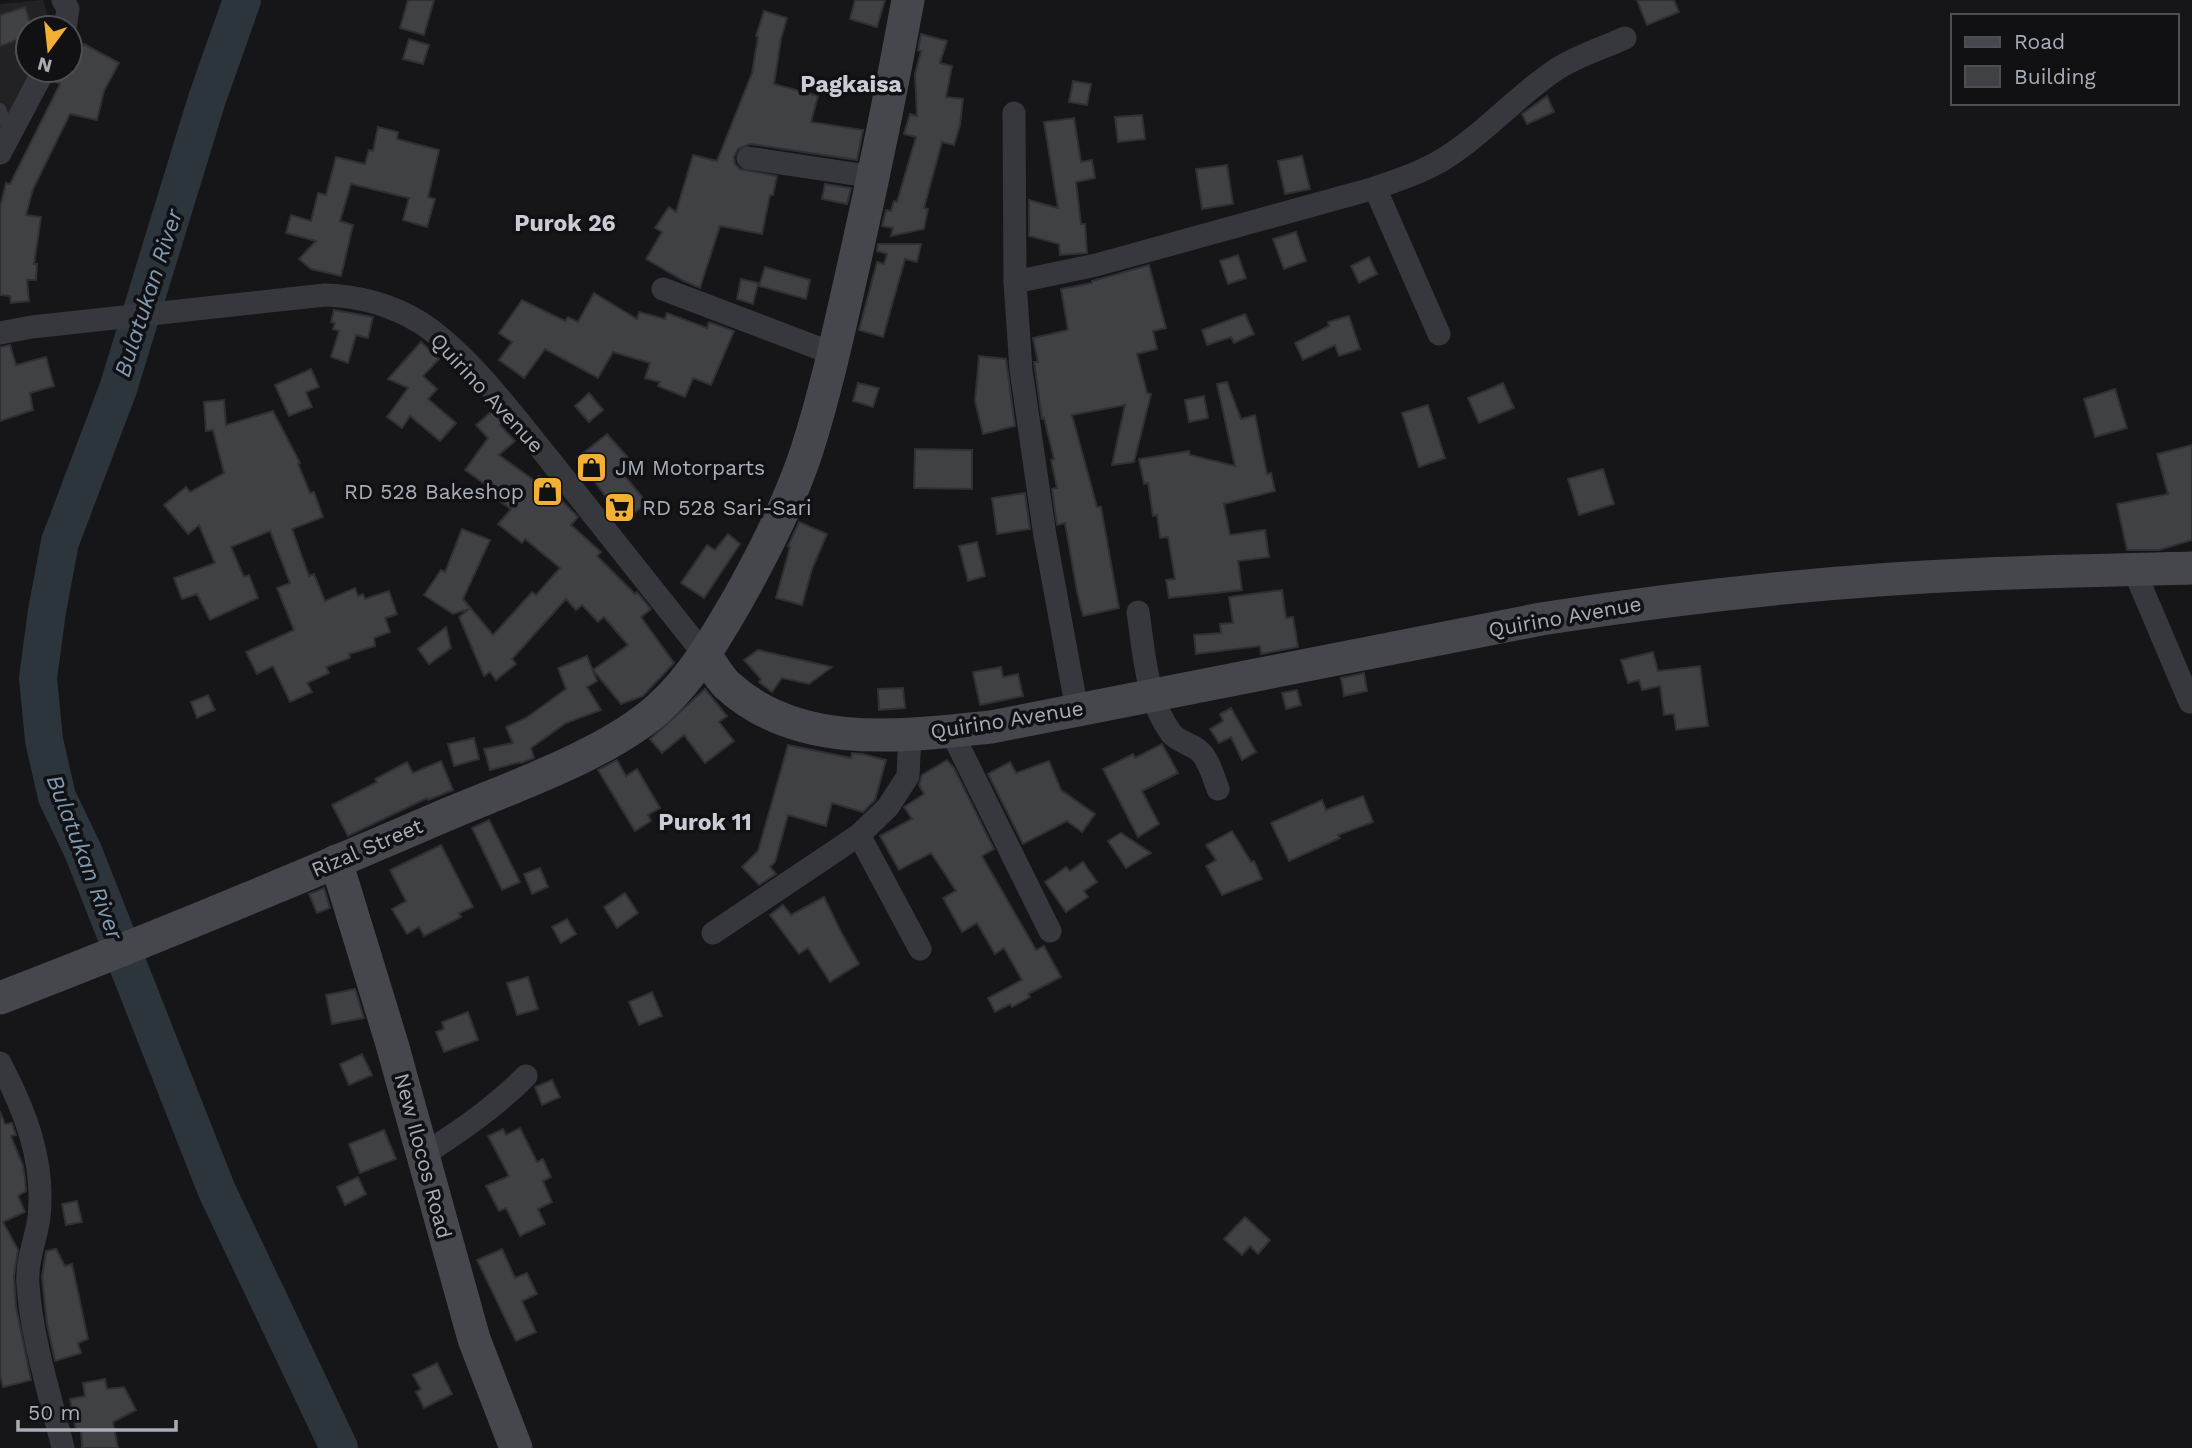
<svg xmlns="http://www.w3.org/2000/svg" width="2192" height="1448" viewBox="0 0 2192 1448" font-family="'Work Sans',sans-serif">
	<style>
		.built { fill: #222225 }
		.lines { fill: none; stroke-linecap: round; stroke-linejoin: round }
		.river { stroke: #2c353c; stroke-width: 38 }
		.building { fill: #404145; stroke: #303034; stroke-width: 2 }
		.lane { stroke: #37383d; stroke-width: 12 }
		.street { stroke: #37383d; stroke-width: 23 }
		.secondary { stroke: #45474d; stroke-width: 33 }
		.labels { text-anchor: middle; stroke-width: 7; stroke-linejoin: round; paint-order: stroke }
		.street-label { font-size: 21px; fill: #a8adb8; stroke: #111113 }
		.poi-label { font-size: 21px; fill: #a8adb8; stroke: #111113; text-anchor: start }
		.neighbourhood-label { font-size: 23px; font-weight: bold; fill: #c9ccd4; stroke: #111113 }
		.water-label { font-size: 23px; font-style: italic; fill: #7f9bb3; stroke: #111113 }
	</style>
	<rect width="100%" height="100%" fill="#161618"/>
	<!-- built -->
	<path class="built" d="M 43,0 L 52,28 L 28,28 L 28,70 L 31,70 L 0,129 L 0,4 Z"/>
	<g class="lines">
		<!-- river -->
		<path class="river" d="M 242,0 L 207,99 L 118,389 L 60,542 L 47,611 L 38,678 L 44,740 L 57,797 L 83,851 L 217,1191 L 339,1448"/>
	</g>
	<!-- building -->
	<g class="building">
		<path d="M 408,0 L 434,0 L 424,35 L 400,28 Z"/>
		<path d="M 855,0 L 885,0 L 877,27 L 850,19 Z"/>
		<path d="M 1637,0 L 1674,0 L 1679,12 L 1647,25 Z"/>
		<path d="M 25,7 L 32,28 L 28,28 L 28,36 L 0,46 L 0,15 Z"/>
		<path d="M 764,11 L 787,18 L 781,39 L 774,84 L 818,96 L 811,122 L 863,130 L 857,160 L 750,144 L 738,149 L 734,157 L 735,164 L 740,169 L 777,176 L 773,195 L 770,195 L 762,234 L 720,226 L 700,288 L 684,281 L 646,259 L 662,232 L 655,228 L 669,207 L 676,212 L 693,155 L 717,161 L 752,73 L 758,37 L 756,36 Z"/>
		<path d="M 921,34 L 947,41 L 940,63 L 952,66 L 946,97 L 963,99 L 960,125 L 954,145 L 942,142 L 924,208 L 928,209 L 924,229 L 891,236 L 893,228 L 882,226 L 886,210 L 891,211 L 894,201 L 897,202 L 916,137 L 904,134 L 910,114 L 917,116 L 915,74 L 921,51 L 918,50 Z"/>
		<path d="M 409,39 L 429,45 L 423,64 L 403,59 Z"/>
		<path d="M 84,44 L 119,63 L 104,91 L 97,120 L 70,114 L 33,189 L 26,215 L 41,217 L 34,264 L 37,264 L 36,280 L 27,280 L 29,301 L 11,303 L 10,296 L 0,295 L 0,207 L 6,183 L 10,184 L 60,84 L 54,81 L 58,70 L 70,70 Z"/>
		<path d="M 1073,81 L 1091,84 L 1087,105 L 1069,102 Z"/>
		<path d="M 1547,96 L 1554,112 L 1527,124 L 1522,114 Z"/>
		<path d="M 1142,115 L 1145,139 L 1118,142 L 1115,117 Z"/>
		<path d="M 1074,118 L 1081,162 L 1092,160 L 1095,178 L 1076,182 L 1081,224 L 1085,224 L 1087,253 L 1060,255 L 1059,244 L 1029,236 L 1029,200 L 1058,208 L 1044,122 Z"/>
		<path d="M 378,127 L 398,132 L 397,139 L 439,150 L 428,197 L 435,199 L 427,227 L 403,220 L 409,198 L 351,184 L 340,221 L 353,225 L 341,276 L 311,269 L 299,259 L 316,241 L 286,233 L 291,215 L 311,221 L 318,193 L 326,195 L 336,157 L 365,164 L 369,150 L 373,151 Z"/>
		<path d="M 1302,156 L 1310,189 L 1285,194 L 1278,161 Z"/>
		<path d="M 1227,165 L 1233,204 L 1202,209 L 1196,169 Z"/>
		<path d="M 825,184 L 851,188 L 847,204 L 822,199 Z"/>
		<path d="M 1296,232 L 1306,261 L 1284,269 L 1273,239 Z"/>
		<path d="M 878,244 L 921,244 L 917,262 L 905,259 L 883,337 L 859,330 L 877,262 L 884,264 L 887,254 L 877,251 Z"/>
		<path d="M 1238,255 L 1246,278 L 1228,284 L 1220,261 Z"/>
		<path d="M 1369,257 L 1377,274 L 1359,283 L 1351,266 Z"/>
		<path d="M 1149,265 L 1166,328 L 1153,331 L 1157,349 L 1137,354 L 1147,393 L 1151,394 L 1134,462 L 1112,465 L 1125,405 L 1072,415 L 1097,507 L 1101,507 L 1119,608 L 1083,616 L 1077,592 L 1065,523 L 1057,525 L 1052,489 L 1057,488 L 1051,460 L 1054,459 L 1044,418 L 1042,419 L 1035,369 L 1034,362 L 1038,362 L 1033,338 L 1068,330 L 1061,289 L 1092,283 L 1092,281 Z"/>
		<path d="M 765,267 L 810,280 L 806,299 L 759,286 Z"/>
		<path d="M 741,279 L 758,283 L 753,304 L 737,299 Z"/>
		<path d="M 594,293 L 637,319 L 639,312 L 665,319 L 667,313 L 707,328 L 709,322 L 734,331 L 711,385 L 693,378 L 685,397 L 658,386 L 660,382 L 645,378 L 650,363 L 613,352 L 598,378 L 545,349 L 524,378 L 499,360 L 512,342 L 499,333 L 522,300 L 565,321 L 568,317 L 578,322 Z"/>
		<path d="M 334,310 L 373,317 L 368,338 L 356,335 L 348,363 L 331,357 L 339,331 L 333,329 L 335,323 L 331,322 Z"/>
		<path d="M 1245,314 L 1254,334 L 1234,343 L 1231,337 L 1207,345 L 1202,330 Z"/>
		<path d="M 1349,316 L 1360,349 L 1339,356 L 1335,345 L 1303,360 L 1295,343 L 1329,326 L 1328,322 Z"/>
		<path d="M 421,342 L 439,359 L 423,376 L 437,389 L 428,399 L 456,423 L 440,441 L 410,416 L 402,428 L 387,417 L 408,388 L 388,379 Z"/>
		<path d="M 10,345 L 16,365 L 46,357 L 54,386 L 30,393 L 33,410 L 0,421 L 0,347 Z"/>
		<path d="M 979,356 L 1006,359 L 1015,426 L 983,434 L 975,401 Z"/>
		<path d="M 311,369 L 319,387 L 306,392 L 312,407 L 289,416 L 275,385 Z"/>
		<path d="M 1227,382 L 1241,419 L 1255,415 L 1267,474 L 1271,473 L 1275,491 L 1224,504 L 1230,535 L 1265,530 L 1269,557 L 1238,561 L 1242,590 L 1169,598 L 1166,580 L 1175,579 L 1168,537 L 1160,538 L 1157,515 L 1153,516 L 1148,483 L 1144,484 L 1139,459 L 1189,451 L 1190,455 L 1235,466 L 1217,384 Z"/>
		<path d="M 858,383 L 879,388 L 873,407 L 853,401 Z"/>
		<path d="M 1503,383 L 1514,408 L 1479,423 L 1468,398 Z"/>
		<path d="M 2115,389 L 2127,428 L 2095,437 L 2084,399 Z"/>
		<path d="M 589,393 L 603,410 L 589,422 L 575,406 Z"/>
		<path d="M 1204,396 L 1208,418 L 1189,422 L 1185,400 Z"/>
		<path d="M 224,400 L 226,425 L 273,411 L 300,463 L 298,464 L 310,493 L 314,492 L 323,517 L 292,529 L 309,576 L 314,574 L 325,601 L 355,588 L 358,596 L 363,594 L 365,599 L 389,591 L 397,614 L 385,618 L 390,632 L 374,638 L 375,646 L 349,654 L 350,658 L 326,667 L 329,673 L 307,683 L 312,692 L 290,702 L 273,666 L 257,674 L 246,652 L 294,630 L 277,588 L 290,583 L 270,531 L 231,547 L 244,577 L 249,575 L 258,598 L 210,620 L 197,594 L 182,599 L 174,578 L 215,563 L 199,525 L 188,534 L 164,505 L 186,487 L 190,492 L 224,473 L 213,430 L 206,431 L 204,402 Z"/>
		<path d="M 1428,405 L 1445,458 L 1419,467 L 1402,413 Z"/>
		<path d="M 492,411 L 502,423 L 500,425 L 515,441 L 499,455 L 535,481 L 539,476 L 557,491 L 560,499 L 578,517 L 571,525 L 601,552 L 597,556 L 635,594 L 637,592 L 651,609 L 641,617 L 674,663 L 643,696 L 621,704 L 593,670 L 628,645 L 604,617 L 598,622 L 582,605 L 576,610 L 566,599 L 512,659 L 516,664 L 496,680 L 490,672 L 484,676 L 459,617 L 469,609 L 453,614 L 424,595 L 441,570 L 445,572 L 462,529 L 490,540 L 463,599 L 493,635 L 532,592 L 536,595 L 560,568 L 525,539 L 522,543 L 498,524 L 511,509 L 487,492 L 490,488 L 465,470 L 488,438 L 476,425 Z"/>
		<path d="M 607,434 L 632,462 L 621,471 L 647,503 L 624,521 L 577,458 Z"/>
		<path d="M 2192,445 L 2192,540 L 2159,550 L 2127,550 L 2117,504 L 2168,494 L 2157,454 Z"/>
		<path d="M 915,449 L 972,450 L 972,489 L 914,488 Z"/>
		<path d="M 1603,469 L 1614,504 L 1579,515 L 1568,479 Z"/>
		<path d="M 1025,493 L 1030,529 L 997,534 L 992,498 Z"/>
		<path d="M 799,522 L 827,534 L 812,569 L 802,605 L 776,598 L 790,547 L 788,546 Z"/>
		<path d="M 728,534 L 740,544 L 704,598 L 681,583 L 707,545 L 715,550 Z"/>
		<path d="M 977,542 L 985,576 L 968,581 L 959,546 Z"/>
		<path d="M 1282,590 L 1286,618 L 1293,617 L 1298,647 L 1261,654 L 1260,646 L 1196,654 L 1194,635 L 1221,633 L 1220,624 L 1233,623 L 1229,597 Z"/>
		<path d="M 446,627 L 451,648 L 429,664 L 418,649 Z"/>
		<path d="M 758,650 L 832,667 L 809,684 L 782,678 L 772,692 L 759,682 L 761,679 L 744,660 Z"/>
		<path d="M 1653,652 L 1658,671 L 1700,666 L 1708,726 L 1676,730 L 1674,714 L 1664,715 L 1660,686 L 1642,690 L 1639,680 L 1628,683 L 1621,660 Z"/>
		<path d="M 587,656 L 597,681 L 587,687 L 601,710 L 566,723 L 531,748 L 534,758 L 521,763 L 520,762 L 490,770 L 484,749 L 513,743 L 506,727 L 526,718 L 566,689 L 558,668 Z"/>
		<path d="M 1001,667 L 1003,677 L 1018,674 L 1023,696 L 980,705 L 973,672 Z"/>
		<path d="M 1364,673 L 1367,691 L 1344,696 L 1341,678 Z"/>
		<path d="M 903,688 L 905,708 L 879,710 L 878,689 Z"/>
		<path d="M 705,689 L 727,716 L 719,722 L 734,741 L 705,763 L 684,735 L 662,753 L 650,739 Z"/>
		<path d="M 1297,690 L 1301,705 L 1286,709 L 1282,693 Z"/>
		<path d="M 208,695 L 215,710 L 197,718 L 191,702 Z"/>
		<path d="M 1231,708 L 1256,752 L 1242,760 L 1231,737 L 1219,743 L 1210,729 L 1223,721 L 1220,714 Z"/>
		<path d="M 474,738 L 479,759 L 454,766 L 448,744 Z"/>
		<path d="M 1162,744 L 1178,773 L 1142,791 L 1159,824 L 1138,837 L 1103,769 L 1133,754 L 1135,758 Z"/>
		<path d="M 788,745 L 851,758 L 852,753 L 862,754 L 886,760 L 875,800 L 863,812 L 832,803 L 826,826 L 788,815 L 775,862 L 770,867 L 776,874 L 759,885 L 742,867 L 758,851 Z"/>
		<path d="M 617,760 L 626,776 L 637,769 L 660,808 L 648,815 L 651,821 L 635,831 L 598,770 Z"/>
		<path d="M 947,760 L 954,768 L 994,849 L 982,856 L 1036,950 L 1044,946 L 1061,977 L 1028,994 L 1030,997 L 1012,1007 L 1010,1004 L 995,1012 L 988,998 L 1022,980 L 1004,948 L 995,954 L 977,923 L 962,932 L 943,898 L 956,891 L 931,853 L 899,870 L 880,836 L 912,819 L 904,807 L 924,794 L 919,785 L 922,775 Z"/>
		<path d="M 441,761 L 453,790 L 428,800 L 427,798 L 348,836 L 332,805 L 377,782 L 375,779 L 407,762 L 413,773 Z"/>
		<path d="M 1049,761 L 1061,790 L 1095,814 L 1082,832 L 1067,821 L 1023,844 L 988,774 L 1010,762 L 1016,773 Z"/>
		<path d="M 1363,796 L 1373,822 L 1338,835 L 1340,838 L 1289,861 L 1271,823 L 1322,800 L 1326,810 Z"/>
		<path d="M 489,820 L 520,882 L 502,890 L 472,828 Z"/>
		<path d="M 1232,831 L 1251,862 L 1254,861 L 1262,879 L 1222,895 L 1206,866 L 1216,860 L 1206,845 Z"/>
		<path d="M 1121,833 L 1151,853 L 1126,868 L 1108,841 Z"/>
		<path d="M 441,845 L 473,907 L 459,913 L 461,917 L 424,936 L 419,927 L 407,934 L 392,909 L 406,901 L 390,870 Z"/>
		<path d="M 1083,862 L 1097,882 L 1084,891 L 1088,897 L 1066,912 L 1045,882 L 1066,867 L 1070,871 Z"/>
		<path d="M 540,868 L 548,887 L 532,894 L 524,874 Z"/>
		<path d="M 324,888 L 330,908 L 317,913 L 309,894 Z"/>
		<path d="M 625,893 L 638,913 L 617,928 L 604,907 Z"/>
		<path d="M 824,897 L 841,932 L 859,964 L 830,982 L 808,948 L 799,954 L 770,915 L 783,905 L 791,915 Z"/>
		<path d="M 567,919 L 576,934 L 561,943 L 552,927 Z"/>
		<path d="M 528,977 L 538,1009 L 517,1015 L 507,983 Z"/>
		<path d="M 355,989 L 364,1018 L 332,1024 L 326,995 Z"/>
		<path d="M 652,992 L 662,1016 L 639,1025 L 629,1002 Z"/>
		<path d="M 468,1012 L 478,1040 L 444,1052 L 436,1032 L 444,1029 L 442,1022 Z"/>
		<path d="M 362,1054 L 372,1075 L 349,1085 L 340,1064 Z"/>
		<path d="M 552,1080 L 560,1097 L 542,1105 L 535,1087 Z"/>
		<path d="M 0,1111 L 5,1124 L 12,1123 L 16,1135 L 11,1136 L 23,1166 L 25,1178 L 26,1191 L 18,1196 L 25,1212 L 3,1222 L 18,1250 L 14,1276 L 16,1307 L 31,1380 L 3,1387 L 0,1375 Z"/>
		<path d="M 520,1128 L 537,1162 L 543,1159 L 551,1177 L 543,1181 L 552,1202 L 538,1209 L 545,1224 L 520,1236 L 506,1208 L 499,1211 L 486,1186 L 509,1176 L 488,1136 L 503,1129 L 506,1135 Z"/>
		<path d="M 384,1130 L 396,1159 L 360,1173 L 349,1144 Z"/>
		<path d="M 358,1177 L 366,1194 L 345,1205 L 337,1187 Z"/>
		<path d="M 77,1201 L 82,1222 L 66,1225 L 62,1204 Z"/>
		<path d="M 1245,1217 L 1270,1240 L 1258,1254 L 1250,1246 L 1242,1255 L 1224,1239 Z"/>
		<path d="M 56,1249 L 65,1266 L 72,1264 L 88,1339 L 78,1343 L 81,1353 L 55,1361 L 47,1324 L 42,1277 L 46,1251 Z"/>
		<path d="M 502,1249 L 515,1278 L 527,1273 L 537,1294 L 522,1301 L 536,1332 L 516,1341 L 477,1260 Z"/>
		<path d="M 437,1363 L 452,1394 L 424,1408 L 416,1392 L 421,1389 L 413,1375 Z"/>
		<path d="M 105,1379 L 107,1389 L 124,1387 L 136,1410 L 113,1422 L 118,1448 L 82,1448 L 81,1430 L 76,1431 L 70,1399 L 85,1396 L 83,1383 Z"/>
	</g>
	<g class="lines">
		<!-- lane -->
		<path class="lane" d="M 0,109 L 10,135"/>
		<!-- street -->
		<g class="street">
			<path d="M 63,0 L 68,9 L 65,28"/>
			<path d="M 1014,113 L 1015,282 L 1021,370 L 1045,536 L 1077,710"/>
			<path d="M 0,153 L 44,70"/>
			<path d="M 748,158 L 874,177"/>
			<path d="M 1375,188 L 1439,334"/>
			<path d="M 1015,282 L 1096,265 L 1375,188 C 1401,179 1429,170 1453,153 C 1490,128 1519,94 1557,69 C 1577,56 1603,48 1625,38"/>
			<path d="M 663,289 L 834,354"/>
			<path d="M 0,333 L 32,327 L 325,295 C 359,296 392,305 421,323 C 466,352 511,412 545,454 C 599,521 652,588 704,654"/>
			<path d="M 2134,570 L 2190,702"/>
			<path d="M 1138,612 C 1144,652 1146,699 1171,733 C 1178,742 1190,743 1198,750 C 1209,758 1213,777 1218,789"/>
			<path d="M 951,731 L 1050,931"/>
			<path d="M 859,835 L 920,949"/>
			<path d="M 713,933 L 859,835 L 888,807 L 908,776 L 910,734"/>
			<path d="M 0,1063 C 25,1111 45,1161 39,1217 C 36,1240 26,1261 28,1285 C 32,1341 50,1394 63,1448"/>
			<path d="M 423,1155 C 460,1131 494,1108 526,1076"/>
		</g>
		<!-- secondary -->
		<g class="secondary">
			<path d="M 704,654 C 712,664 718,676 727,685 C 799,751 902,736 991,727 L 1541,619 C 1687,596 1837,580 1985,574 C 2054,571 2123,570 2192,568"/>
			<path d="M 336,861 L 392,1044 L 474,1339 L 516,1448"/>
			<path d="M 0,998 C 150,940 300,878 448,814 C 512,787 609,754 660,707 C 693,677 716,637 738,599 C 765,551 790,502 807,450 C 825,394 838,335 851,277 C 872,185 891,93 908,0"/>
		</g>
	</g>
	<!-- icons -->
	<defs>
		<symbol id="shop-square" viewBox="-11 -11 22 22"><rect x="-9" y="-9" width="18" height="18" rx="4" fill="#f2b134" stroke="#111113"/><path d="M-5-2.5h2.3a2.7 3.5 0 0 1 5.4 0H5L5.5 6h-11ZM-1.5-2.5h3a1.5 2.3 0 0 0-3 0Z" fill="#111"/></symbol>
		<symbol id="supermarket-square" viewBox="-11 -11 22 22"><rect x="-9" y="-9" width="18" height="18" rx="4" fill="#f2b134" stroke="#111113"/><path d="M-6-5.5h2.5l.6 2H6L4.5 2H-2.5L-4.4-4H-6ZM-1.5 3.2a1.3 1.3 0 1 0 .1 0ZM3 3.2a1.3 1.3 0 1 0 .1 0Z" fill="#111"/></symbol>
	</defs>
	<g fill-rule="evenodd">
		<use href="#shop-square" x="574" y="450" width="35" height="35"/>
		<use href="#shop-square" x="530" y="474" width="35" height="35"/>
		<use href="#supermarket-square" x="602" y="490" width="35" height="35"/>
	</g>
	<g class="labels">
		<!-- street labels -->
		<g class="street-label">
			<text transform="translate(487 393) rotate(47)" y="7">Quirino Avenue</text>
			<text transform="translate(1565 617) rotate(-10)" y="7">Quirino Avenue</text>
			<text transform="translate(1007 720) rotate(-9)" y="7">Quirino Avenue</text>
			<text transform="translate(367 848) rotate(-23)" y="7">Rizal Street</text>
			<text transform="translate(423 1156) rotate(75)" y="7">New Ilocos Road</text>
		</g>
		<!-- poi labels -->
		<g class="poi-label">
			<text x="615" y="475">JM Motorparts</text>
			<text x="524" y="499" text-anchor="end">RD 528 Bakeshop</text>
			<text x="642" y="515">RD 528 Sari-Sari</text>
		</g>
		<!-- neighbourhood labels -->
		<g class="neighbourhood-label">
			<text x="851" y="92">Pagkaisa</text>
			<text x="565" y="231">Purok 26</text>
			<text x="705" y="830">Purok 11</text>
		</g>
		<!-- water labels -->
		<g class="water-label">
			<text transform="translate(148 293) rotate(-72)" y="8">Bulatukan River</text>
			<text transform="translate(85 857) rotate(69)" y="8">Bulatukan River</text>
		</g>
	</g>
	<!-- legend -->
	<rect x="1951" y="14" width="228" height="91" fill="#111113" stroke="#4d4f55" stroke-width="2"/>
	<rect x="1965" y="37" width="35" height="10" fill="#45474d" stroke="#4d4f55" stroke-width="2"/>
	<text x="2014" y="49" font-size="21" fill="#a8adb8">Road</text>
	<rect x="1965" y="66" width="35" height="21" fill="#404145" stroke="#4d4f55" stroke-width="2"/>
	<text x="2014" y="84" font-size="21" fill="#a8adb8">Building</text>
	<!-- north arrow -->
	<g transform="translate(49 49) rotate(195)"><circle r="33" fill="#111113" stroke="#4d4f55" stroke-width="2"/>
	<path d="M0-5L12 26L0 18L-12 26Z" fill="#f2b134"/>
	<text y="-10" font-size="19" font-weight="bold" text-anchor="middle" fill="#a8adb8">N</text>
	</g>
	<!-- scale -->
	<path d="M18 1420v10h158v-10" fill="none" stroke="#a8adb8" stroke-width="3.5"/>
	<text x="28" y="1420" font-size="21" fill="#a8adb8" stroke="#111113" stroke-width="5" paint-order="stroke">50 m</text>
</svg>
